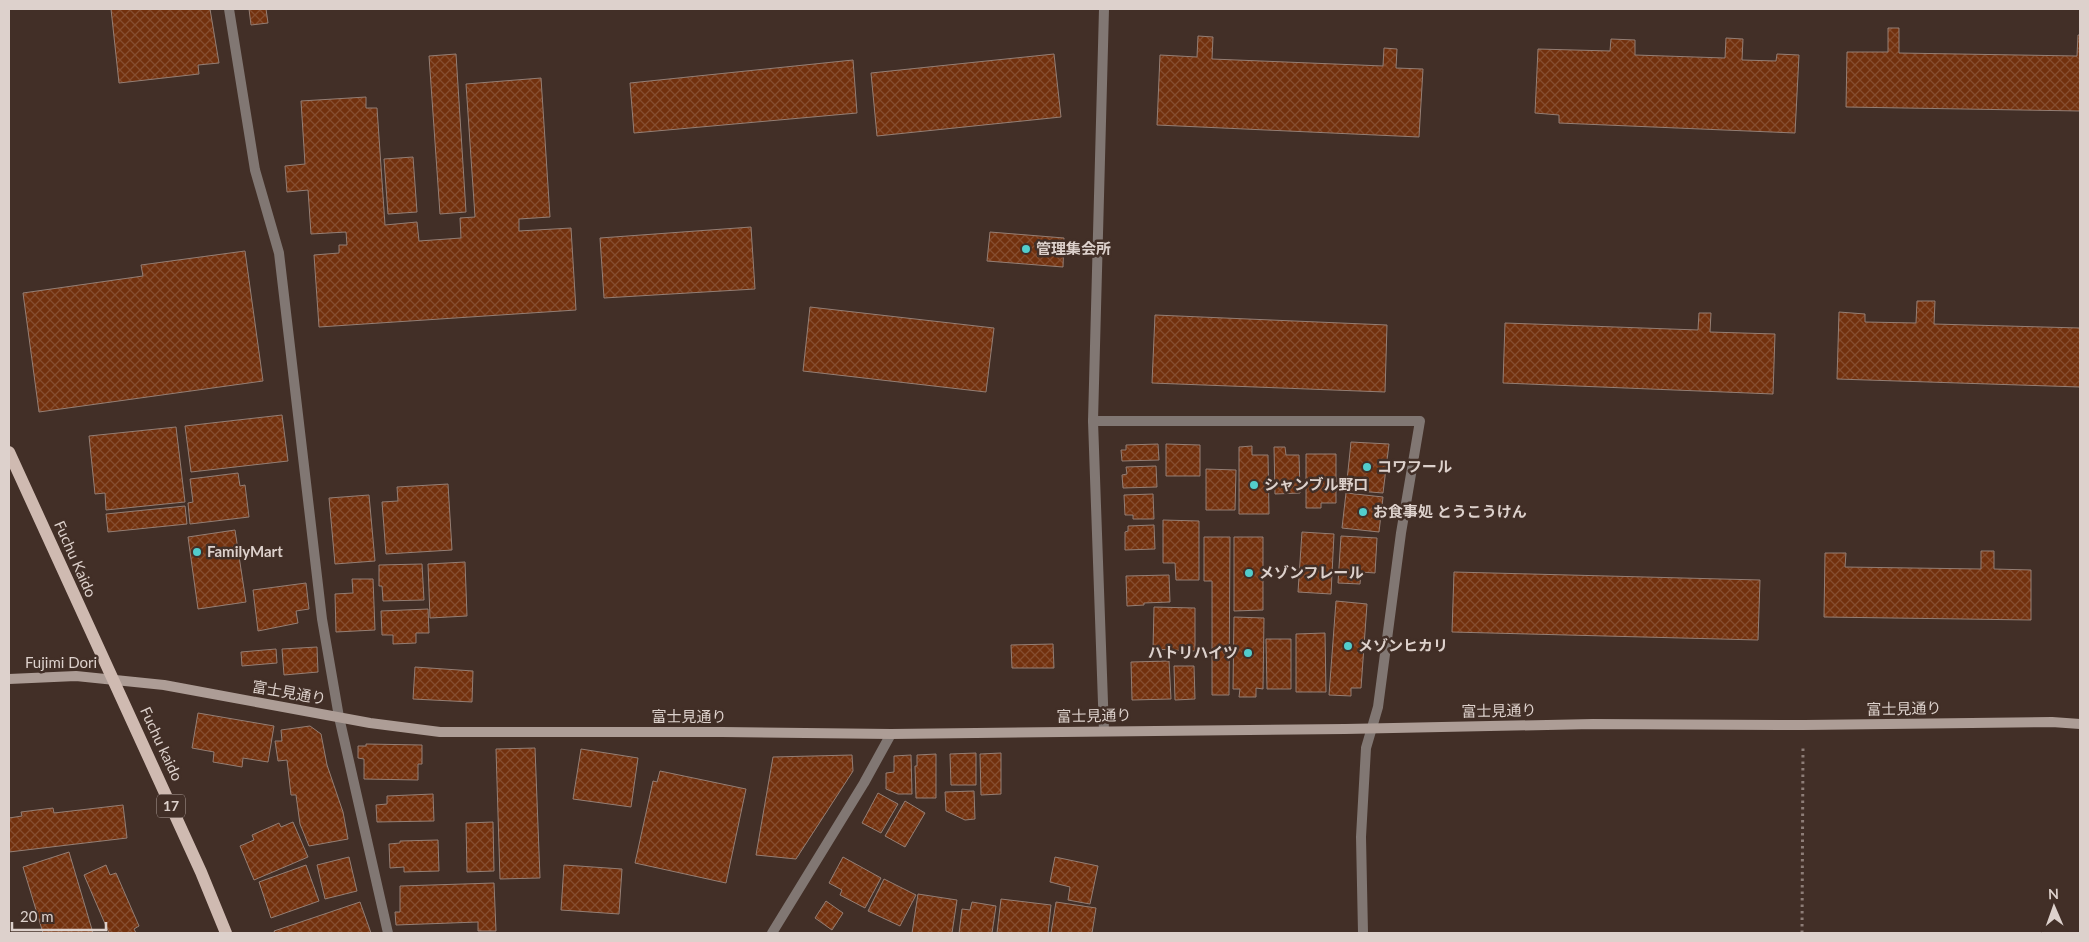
<svg xmlns="http://www.w3.org/2000/svg" width="2089" height="942" viewBox="0 0 2089 942" font-family="Lato,'Noto Sans JP',sans-serif">
	<style>
		.building { fill: url(#building-cross-hatch); stroke: #947e74 }
		.lines { fill: none; stroke-linecap: round; stroke-linejoin: round }
		.path { stroke: #8d7d77; stroke-width: 3; stroke-dasharray: 2.5 4; stroke-linecap: butt }
		.lane { stroke: #817773; stroke-width: 10 }
		.street { stroke: #817773; stroke-width: 10 }
		.secondary { stroke: #ad9d96; stroke-width: 10 }
		.primary { stroke: #cfbab1; stroke-width: 12 }
		.poi-dot { fill: #52cdcc; stroke: #422f27; stroke-width: 2 }
		.labels { text-anchor: middle; stroke-width: 5; stroke-linejoin: round; paint-order: stroke }
		.shield { fill: #422f27; stroke: #aea09a; stroke-width: 1 }
		.shield-label { font-size: 14px; font-weight: bold; fill: #ddd1cc }
		.poi-label { font-size: 15px; font-weight: bold; fill: #ddd1cc; stroke: #422f27; text-anchor: start }
		.street-label { font-size: 15px; fill: #ddd1cc; stroke: #422f27 }
	</style>
	<defs>
		<pattern id="building-cross-hatch" width="8" height="8" patternUnits="userSpaceOnUse" patternTransform="scale(1.25)"><rect width="8" height="8" fill="#72310e"/><path d="M0 0l8 8M0 8l8-8" fill="none" stroke="#864e30"/></pattern>
	</defs>
	<rect width="100%" height="100%" fill="#422f27"/>
	<!-- building -->
	<g class="building">
		<path d="M 111,9 L 210,9 L 219,63 L 198,65 L 199,74 L 119,83 Z"/>
		<path d="M 249,9 L 266,9 L 268,23 L 251,25 Z"/>
		<path d="M 1888,28 L 1899,28 L 1899,53 L 2077,56 L 2078,35 L 2080,35 L 2080,111 L 1846,107 L 1847,52 L 1888,52 Z"/>
		<path d="M 1198,36 L 1213,37 L 1212,59 L 1383,66 L 1384,48 L 1397,49 L 1396,68 L 1423,69 L 1419,137 L 1157,125 L 1160,55 L 1197,57 Z"/>
		<path d="M 1726,38 L 1743,39 L 1742,60 L 1776,61 L 1777,54 L 1799,55 L 1795,133 L 1559,123 L 1559,115 L 1535,113 L 1538,49 L 1610,51 L 1611,39 L 1635,40 L 1635,55 L 1725,58 Z"/>
		<path d="M 456,54 L 466,212 L 440,214 L 429,56 Z"/>
		<path d="M 1054,54 L 1061,117 L 877,136 L 871,73 Z"/>
		<path d="M 853,60 L 857,113 L 634,133 L 630,83 Z"/>
		<path d="M 541,78 L 550,217 L 519,219 L 519,231 L 571,228 L 576,310 L 319,327 L 314,255 L 339,253 L 339,245 L 347,245 L 346,232 L 311,234 L 308,190 L 287,192 L 285,166 L 305,164 L 301,101 L 366,97 L 366,108 L 377,108 L 385,225 L 417,222 L 419,241 L 461,238 L 460,218 L 475,217 L 466,84 Z"/>
		<path d="M 413,157 L 417,212 L 388,214 L 384,159 Z"/>
		<path d="M 751,227 L 755,289 L 604,298 L 600,238 Z"/>
		<path d="M 990,232 L 1064,238 L 1063,267 L 987,261 Z"/>
		<path d="M 245,251 L 263,381 L 39,412 L 23,293 L 143,276 L 141,265 Z"/>
		<path d="M 1917,301 L 1935,301 L 1934,324 L 2080,328 L 2080,387 L 1837,379 L 1839,312 L 1865,314 L 1865,322 L 1916,323 Z"/>
		<path d="M 810,307 L 994,328 L 986,392 L 803,371 Z"/>
		<path d="M 1699,313 L 1711,313 L 1710,332 L 1775,334 L 1773,394 L 1503,383 L 1505,323 L 1698,330 Z"/>
		<path d="M 1155,315 L 1387,325 L 1385,392 L 1152,383 Z"/>
		<path d="M 282,415 L 288,461 L 191,472 L 185,426 Z"/>
		<path d="M 176,427 L 185,502 L 106,510 L 105,493 L 95,494 L 89,436 Z"/>
		<path d="M 1351,442 L 1389,444 L 1383,493 L 1346,490 Z"/>
		<path d="M 1158,444 L 1159,460 L 1122,461 L 1121,450 L 1126,450 L 1126,445 Z"/>
		<path d="M 1166,444 L 1200,445 L 1200,476 L 1166,476 Z"/>
		<path d="M 1252,446 L 1252,455 L 1268,455 L 1269,514 L 1239,514 L 1239,447 Z"/>
		<path d="M 1274,447 L 1285,447 L 1286,455 L 1299,455 L 1300,493 L 1275,494 Z"/>
		<path d="M 1306,454 L 1336,454 L 1336,503 L 1321,503 L 1321,508 L 1306,508 Z"/>
		<path d="M 1156,466 L 1157,487 L 1123,488 L 1122,475 L 1127,474 L 1126,467 Z"/>
		<path d="M 1206,469 L 1236,470 L 1235,510 L 1206,510 Z"/>
		<path d="M 238,473 L 240,486 L 245,485 L 249,517 L 190,524 L 188,503 L 193,502 L 190,479 Z"/>
		<path d="M 448,484 L 452,550 L 386,554 L 382,502 L 398,501 L 397,487 Z"/>
		<path d="M 1346,493 L 1383,497 L 1379,532 L 1342,528 Z"/>
		<path d="M 1153,494 L 1154,519 L 1133,519 L 1133,515 L 1125,515 L 1124,495 Z"/>
		<path d="M 369,495 L 375,561 L 335,564 L 329,498 Z"/>
		<path d="M 185,506 L 187,524 L 108,532 L 106,514 Z"/>
		<path d="M 1163,520 L 1199,521 L 1199,580 L 1176,580 L 1175,563 L 1163,563 Z"/>
		<path d="M 1154,525 L 1155,549 L 1125,550 L 1125,532 L 1128,531 L 1128,526 Z"/>
		<path d="M 235,530 L 246,602 L 198,609 L 188,537 Z"/>
		<path d="M 1302,532 L 1334,534 L 1331,594 L 1298,592 Z"/>
		<path d="M 1341,536 L 1377,538 L 1375,573 L 1361,572 L 1360,584 L 1338,583 Z"/>
		<path d="M 1204,537 L 1230,537 L 1229,695 L 1212,695 L 1212,581 L 1204,581 Z"/>
		<path d="M 1234,537 L 1263,537 L 1263,610 L 1234,611 Z"/>
		<path d="M 1981,551 L 1994,551 L 1994,569 L 2031,570 L 2031,620 L 1824,617 L 1825,553 L 1846,553 L 1845,567 L 1981,569 Z"/>
		<path d="M 465,562 L 467,616 L 430,618 L 428,564 Z"/>
		<path d="M 422,564 L 424,600 L 383,601 L 382,586 L 379,586 L 379,565 Z"/>
		<path d="M 1454,572 L 1760,580 L 1758,640 L 1452,632 Z"/>
		<path d="M 1169,575 L 1170,602 L 1144,603 L 1144,605 L 1127,606 L 1126,576 Z"/>
		<path d="M 352,579 L 373,579 L 375,630 L 336,632 L 335,594 L 353,593 Z"/>
		<path d="M 306,583 L 309,609 L 296,611 L 298,623 L 258,631 L 253,590 Z"/>
		<path d="M 1336,601 L 1367,604 L 1361,688 L 1351,688 L 1351,696 L 1329,695 Z"/>
		<path d="M 1154,607 L 1195,608 L 1195,651 L 1153,649 Z"/>
		<path d="M 428,609 L 429,633 L 416,633 L 416,643 L 393,644 L 393,635 L 382,635 L 381,611 Z"/>
		<path d="M 1234,617 L 1264,618 L 1263,689 L 1256,688 L 1256,697 L 1239,697 L 1240,689 L 1233,689 Z"/>
		<path d="M 1325,633 L 1326,692 L 1296,692 L 1296,634 Z"/>
		<path d="M 1266,639 L 1291,639 L 1291,689 L 1267,689 Z"/>
		<path d="M 1053,644 L 1054,668 L 1012,668 L 1011,645 Z"/>
		<path d="M 317,647 L 318,672 L 284,675 L 282,649 Z"/>
		<path d="M 276,649 L 277,663 L 242,666 L 241,652 Z"/>
		<path d="M 1169,661 L 1171,699 L 1132,700 L 1131,662 Z"/>
		<path d="M 1174,666 L 1194,666 L 1195,699 L 1175,700 Z"/>
		<path d="M 415,667 L 473,671 L 472,702 L 413,699 Z"/>
		<path d="M 198,713 L 274,726 L 268,762 L 243,758 L 242,767 L 213,762 L 214,752 L 192,748 Z"/>
		<path d="M 310,726 L 321,734 L 327,765 L 343,812 L 348,839 L 309,846 L 300,824 L 296,795 L 291,795 L 287,760 L 278,761 L 275,741 L 282,741 L 281,730 Z"/>
		<path d="M 366,744 L 422,745 L 422,764 L 418,764 L 418,780 L 364,779 L 364,759 L 358,758 L 358,746 L 366,746 Z"/>
		<path d="M 535,748 L 540,878 L 500,879 L 496,749 Z"/>
		<path d="M 581,749 L 638,758 L 631,807 L 573,799 Z"/>
		<path d="M 976,753 L 976,785 L 951,785 L 950,754 Z"/>
		<path d="M 1001,753 L 1001,794 L 981,795 L 980,754 Z"/>
		<path d="M 936,754 L 936,798 L 916,798 L 915,766 L 917,766 L 917,755 Z"/>
		<path d="M 852,755 L 853,771 L 796,859 L 756,855 L 773,757 Z"/>
		<path d="M 911,755 L 912,794 L 898,794 L 886,789 L 886,773 L 894,772 L 894,756 Z"/>
		<path d="M 660,771 L 746,789 L 726,883 L 635,863 L 653,781 L 657,782 Z"/>
		<path d="M 974,791 L 975,819 L 965,820 L 946,811 L 945,792 Z"/>
		<path d="M 878,793 L 898,804 L 881,833 L 862,823 Z"/>
		<path d="M 433,794 L 434,821 L 377,822 L 376,805 L 387,804 L 387,796 Z"/>
		<path d="M 905,801 L 925,813 L 905,847 L 885,836 Z"/>
		<path d="M 123,805 L 127,838 L 9,852 L 9,818 L 22,816 L 21,812 L 53,808 L 54,813 Z"/>
		<path d="M 293,822 L 308,857 L 254,880 L 240,846 L 254,840 L 252,835 L 279,823 L 281,827 Z"/>
		<path d="M 493,822 L 494,871 L 467,872 L 466,823 Z"/>
		<path d="M 438,840 L 439,871 L 404,872 L 404,867 L 390,868 L 389,844 L 400,843 L 400,841 Z"/>
		<path d="M 69,852 L 93,933 L 43,933 L 23,867 Z"/>
		<path d="M 349,857 L 357,891 L 325,899 L 317,865 Z"/>
		<path d="M 843,857 L 881,878 L 865,908 L 840,895 L 842,890 L 829,883 Z"/>
		<path d="M 1055,857 L 1098,866 L 1090,904 L 1068,900 L 1070,887 L 1050,882 Z"/>
		<path d="M 106,865 L 110,875 L 116,873 L 139,926 L 134,929 L 136,933 L 109,933 L 84,875 Z"/>
		<path d="M 306,865 L 319,901 L 271,918 L 259,882 Z"/>
		<path d="M 564,865 L 622,869 L 619,914 L 561,910 Z"/>
		<path d="M 884,879 L 916,895 L 900,926 L 868,911 Z"/>
		<path d="M 494,883 L 496,931 L 478,931 L 478,922 L 396,925 L 395,912 L 400,912 L 400,886 Z"/>
		<path d="M 918,894 L 957,900 L 952,933 L 912,933 Z"/>
		<path d="M 1001,899 L 1051,905 L 1048,933 L 997,933 Z"/>
		<path d="M 826,901 L 843,913 L 832,930 L 815,918 Z"/>
		<path d="M 360,902 L 371,933 L 275,933 L 274,931 Z"/>
		<path d="M 972,902 L 996,906 L 992,933 L 959,933 L 962,909 L 970,910 Z"/>
		<path d="M 1056,902 L 1096,908 L 1092,933 L 1051,933 Z"/>
	</g>
	<g class="lines">
		<!-- path -->
		<path class="path" d="M 1802,933 L 1803,746"/>
		<!-- lane -->
		<g class="lane">
			<path d="M 339,717 L 388,933"/>
			<path d="M 772,933 L 864,783 L 891,734"/>
		</g>
		<!-- street -->
		<g class="street">
			<path d="M 229,9 L 255,170 L 279,253 L 322,619 L 339,717"/>
			<path d="M 1093,421 L 1420,421 L 1401,533 L 1378,707 L 1366,748 L 1361,837 L 1363,933"/>
			<path d="M 1104,731 L 1093,421 L 1104,9"/>
		</g>
		<!-- secondary -->
		<path class="secondary" d="M 9,679 L 76,676 L 164,685 L 370,723 L 440,732 L 722,732 L 891,734 L 1345,729 L 1593,724 L 1804,725 L 2052,722 L 2080,724"/>
		<!-- primary -->
		<path class="primary" d="M 9,452 L 201,872 L 226,933"/>
	</g>
	<!-- markers -->
	<g class="poi-dot">
		<circle cx="1026" cy="249" r="5"/>
		<circle cx="1367" cy="467" r="5"/>
		<circle cx="1254" cy="485" r="5"/>
		<circle cx="1363" cy="512" r="5"/>
		<circle cx="197" cy="552" r="5"/>
		<circle cx="1249" cy="573" r="5"/>
		<circle cx="1348" cy="646" r="5"/>
		<circle cx="1248" cy="653" r="5"/>
	</g>
	<g class="labels">
		<!-- shield labels -->
		<rect class="shield" x="157" y="794.5" width="28" height="23" rx="4"/>
		<g class="shield-label">
			<text x="171" y="811">17</text>
		</g>
		<!-- poi labels -->
		<g class="poi-label">
			<text x="1036" y="254">管理集会所</text>
			<text x="1377" y="472">コワフール</text>
			<text x="1264" y="490">シャンブル野口</text>
			<text x="1373" y="517">お食事処 とうこうけん</text>
			<text x="207" y="557">FamilyMart</text>
			<text x="1259" y="578">メゾンフレール</text>
			<text x="1358" y="651">メゾンヒカリ</text>
			<text x="1238" y="658" text-anchor="end">ハトリハイツ</text>
		</g>
		<!-- street labels -->
		<g class="street-label">
			<text transform="translate(75 559) rotate(66)" y="5">Fuchu Kaido</text>
			<text x="61" y="668">Fujimi Dori</text>
			<text transform="translate(289 693) rotate(10)" y="5">富士見通り</text>
			<text transform="translate(1904 709) rotate(-1)" y="5">富士見通り</text>
			<text transform="translate(1499 711) rotate(-1)" y="5">富士見通り</text>
			<text transform="translate(1094 716) rotate(-1)" y="5">富士見通り</text>
			<text x="689" y="722">富士見通り</text>
			<text transform="translate(161 744) rotate(65)" y="5">Fuchu kaido</text>
		</g>
	</g>
	<!-- border -->
	<rect width="2089" height="942" fill="none" stroke="#ddd1cc" stroke-width="20"/>
	<!-- north arrow -->
	<g transform="translate(2054 907) rotate(358)" stroke="#422f27" stroke-width="4" paint-order="stroke">
	<path d="M0-4L9 19L0 12L-9 19Z" fill="#ddd1cc"/>
	<text y="-8" font-size="14" font-weight="bold" text-anchor="middle" fill="#ddd1cc">N</text>
	</g>
	<!-- scale -->
	<path d="M12 922v8h94v-8" fill="none" stroke="#ddd1cc" stroke-width="2.5"/>
	<text x="20" y="922" font-size="15" fill="#ddd1cc" stroke="#422f27" stroke-width="4" paint-order="stroke">20 m</text>
</svg>
